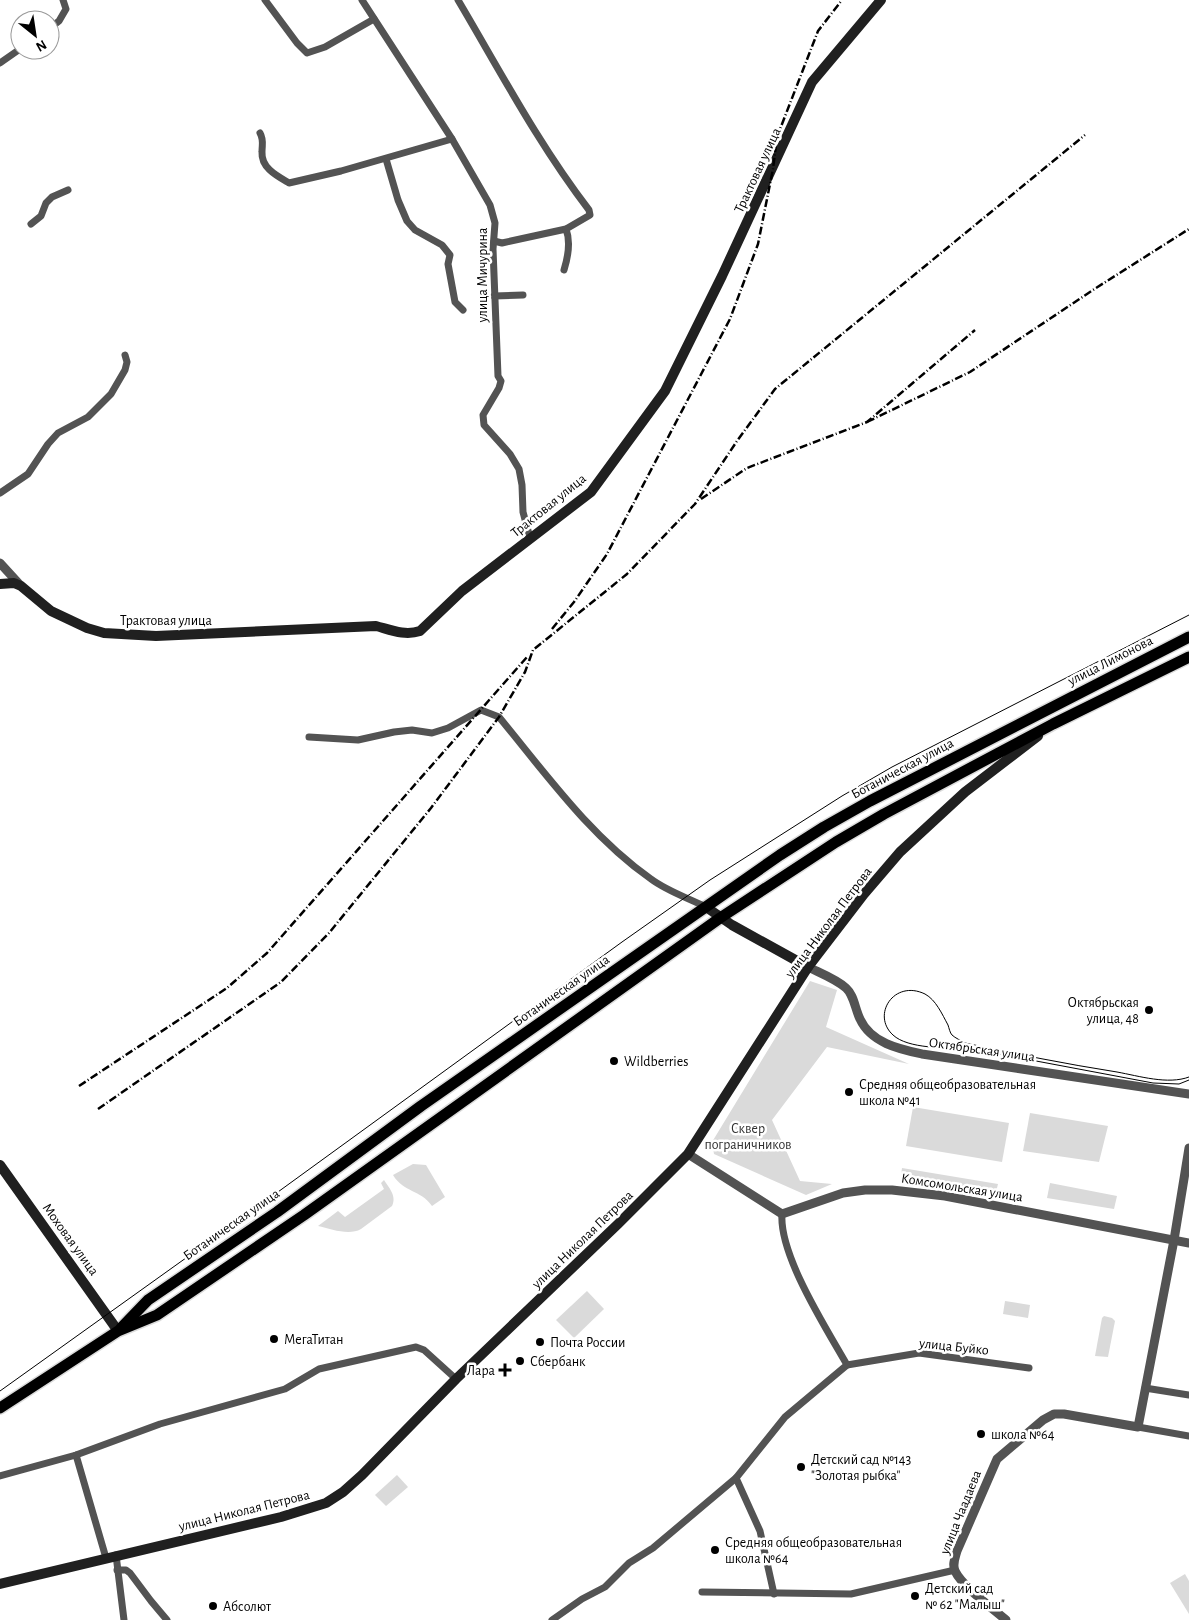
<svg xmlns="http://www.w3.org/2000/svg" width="1189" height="1620" viewBox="0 0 1189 1620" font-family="'Alegreya Sans',sans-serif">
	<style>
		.green { fill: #dadada }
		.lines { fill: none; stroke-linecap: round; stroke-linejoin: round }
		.primary-casing { stroke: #dbdbdb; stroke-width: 14 }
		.minor { stroke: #535353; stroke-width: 7 }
		.tertiary { stroke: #535353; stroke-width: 9 }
		.secondary { stroke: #202020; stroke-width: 10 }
		.primary { stroke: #000; stroke-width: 11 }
		.tram { stroke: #000; stroke-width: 1 }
		.rail { stroke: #000; stroke-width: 2.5; stroke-dasharray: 8 2.5 1 2.5; stroke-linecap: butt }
		.poi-dot { fill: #000; stroke: #fff; stroke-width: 2 }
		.labels { text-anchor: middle; stroke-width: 5; stroke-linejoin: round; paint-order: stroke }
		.street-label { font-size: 14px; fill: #000; stroke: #fff }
		.poi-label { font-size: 14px; fill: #000; stroke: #fff; text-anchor: start }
		.park-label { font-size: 14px; fill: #313131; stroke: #fff }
	</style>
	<rect width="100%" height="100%" fill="#fff"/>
	<!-- green -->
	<g class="green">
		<path d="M 810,981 L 837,990 L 826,1027 L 909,1064 L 827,1047 L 772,1120 L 800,1181 L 832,1184 L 806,1195 L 714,1154 L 712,1142 Z"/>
		<path d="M 913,1107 L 1009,1123 L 1002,1162 L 906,1146 Z"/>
		<path d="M 1030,1113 L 1108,1126 L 1099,1162 L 1023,1151 Z"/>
		<path d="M 413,1164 L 426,1165 L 445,1197 L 432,1206 C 420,1189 404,1193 393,1175 Z"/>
		<path d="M 902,1168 L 998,1184 L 996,1192 L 901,1176 Z"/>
		<path d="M 384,1180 C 389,1188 397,1196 392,1206 L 361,1229 C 349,1236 331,1229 318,1226 L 338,1211 L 345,1217 L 384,1189 L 381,1183 Z"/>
		<path d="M 1050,1183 L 1117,1196 L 1114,1209 L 1047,1198 Z"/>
		<path d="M 587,1291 L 604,1309 L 574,1338 L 556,1320 Z"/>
		<path d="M 1005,1301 L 1030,1305 L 1028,1318 L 1003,1314 Z"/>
		<path d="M 1104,1316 L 1112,1318 L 1115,1321 L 1108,1357 L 1095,1356 L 1102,1318 Z"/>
		<path d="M 397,1475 L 408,1487 L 386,1506 L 375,1495 Z"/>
		<path d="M 1185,1574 L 1189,1581 L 1189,1614 L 1170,1583 Z"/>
	</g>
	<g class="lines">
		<defs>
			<g id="primary">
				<path d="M 121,1328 L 148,1300 L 277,1212 L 421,1106 L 780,855 L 824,827 L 870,801 L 1189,637"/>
				<path d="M 0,1408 L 118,1331 L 157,1315 L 304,1215 L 720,918 L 836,842 L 884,814 L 1053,724 L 1189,657"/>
			</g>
		</defs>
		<!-- primary casing -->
		<use href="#primary" class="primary-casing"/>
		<!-- minor -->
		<g class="minor">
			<path d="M 265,0 L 297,43 L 307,53 L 325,47 L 374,19"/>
			<path d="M 362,0 L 452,139 L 490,205 L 495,223 L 493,249 L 498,376 L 501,381 L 499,388 L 483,415 L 484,425 L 510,454 L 519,469 L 522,485 L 523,512 L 530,538"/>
			<path d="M 458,0 C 500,71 539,145 589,210 L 590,215 L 566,229 L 502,243 L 494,241"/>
			<path d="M 50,28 L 59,21 L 66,9 L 63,0"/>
			<path d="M 0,63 L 20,49"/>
			<path d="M 260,133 C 264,140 262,144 262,152 C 261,168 277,176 289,183 L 341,171 L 452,139"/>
			<path d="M 386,159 L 398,200 L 407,221 L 415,230 L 442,245 L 450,255 L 448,264 L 455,302 L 463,310"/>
			<path d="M 31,224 L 41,216 L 46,203 L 52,197 L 68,190"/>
			<path d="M 564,270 C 568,257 571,242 566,229"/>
			<path d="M 494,296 L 523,295"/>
			<path d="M 0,493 L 28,474 L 48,444 L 58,433 L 88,417 L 111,394 L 125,370 L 127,362 L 125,355"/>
			<path d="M 309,737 L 358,740 L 394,732 L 412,730 L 432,733 L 448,728 L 481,710 L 499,717 C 546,774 590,836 651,879 C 667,891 688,898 706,907"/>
			<path d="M 847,1365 L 919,1353 L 1029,1368"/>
			<path d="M 1145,1388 L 1189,1395"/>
			<path d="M 1138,1427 L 1189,1436"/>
			<path d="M 76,1455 L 106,1558"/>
			<path d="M 0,1476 L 76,1455 L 160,1424 L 285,1389 L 319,1369 L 407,1349 L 416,1347 L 424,1350 L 456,1379"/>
			<path d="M 116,1555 L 124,1620"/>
			<path d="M 117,1570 L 126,1570 L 130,1573 L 151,1601 L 167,1620"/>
			<path d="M 702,1592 L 851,1594 L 955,1570"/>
			<path d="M 774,1594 L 760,1531 L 736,1478 L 785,1417 L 847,1365 C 826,1328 779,1255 782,1214"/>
			<path d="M 552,1620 L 582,1599 L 605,1587 L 629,1563 L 653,1548 L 736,1478"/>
		</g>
		<!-- tertiary -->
		<g class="tertiary">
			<path d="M 0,563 L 21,586"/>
			<path d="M 808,967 C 820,973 836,979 846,988 C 854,995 855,1009 860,1019 C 871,1043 899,1049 922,1054 L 1189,1094"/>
			<path d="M 688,1154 L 782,1214 L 843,1193 L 865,1190 L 892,1190 L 945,1196 L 1189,1243"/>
			<path d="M 1006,1620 C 992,1608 962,1586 955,1571 C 952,1564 955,1558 957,1551 L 997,1459 L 1043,1420 L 1054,1414 L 1064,1414 L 1138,1427 L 1174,1240 L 1189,1148"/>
		</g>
		<!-- secondary -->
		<g class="secondary">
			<path d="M 0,584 L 14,583 L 21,586 L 51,611 L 87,628 L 104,633 L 156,636 L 376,626 C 391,630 405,636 420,631 L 462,591 L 591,492 L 665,391 L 722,276 L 812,82 L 881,0"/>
			<path d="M 706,907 L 732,925 L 808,967"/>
			<path d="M 0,1165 L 118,1331"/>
			<path d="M 0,1584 L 281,1517 L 326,1503 L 343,1492 L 362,1475 L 456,1379 L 618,1224 L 688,1154 L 808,967 L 864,894 L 900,852 L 965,792 L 1038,736"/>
		</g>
		<!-- primary -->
		<use href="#primary" class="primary"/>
		<!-- tram -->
		<g class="tram">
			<path d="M 1189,1077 C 1168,1085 1139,1076 1117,1072 C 1066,1064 1016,1054 965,1043 C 962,1041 955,1038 952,1035 C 950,1033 949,1028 948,1025 C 942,1014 936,1000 925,994 C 894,979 871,1015 893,1035 C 908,1049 947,1048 967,1048 L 1153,1083 L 1179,1084 L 1189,1080"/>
			<path d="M 0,1391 L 260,1205 L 622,942 L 710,880 L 842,796 L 892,767 L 1189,615"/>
		</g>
		<!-- rail -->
		<g class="rail">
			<path d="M 867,422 L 970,372 L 1096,288 L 1189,229"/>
			<path d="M 701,499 L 747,468 L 867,422 L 975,330"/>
			<path d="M 552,629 L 574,602 L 607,554 L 730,319 L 758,244 L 773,169 L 777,137 L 818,31 L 842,0"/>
			<path d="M 79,1086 L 227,988 L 267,953 L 527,657"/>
			<path d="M 98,1109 L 281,982 L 329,933 L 431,808 L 499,717 L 525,672 L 533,650 L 627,574 L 695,504 L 737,441 L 775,389 L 1085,135"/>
		</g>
	</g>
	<!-- markers -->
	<g class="poi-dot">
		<circle cx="1149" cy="1010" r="5"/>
		<circle cx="614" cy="1061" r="5"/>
		<circle cx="849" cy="1092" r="5"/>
		<circle cx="274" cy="1339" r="5"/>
		<circle cx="540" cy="1342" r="5"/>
		<circle cx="520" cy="1361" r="5"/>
		<path d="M502.5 1362.5h5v5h5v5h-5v5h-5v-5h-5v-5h5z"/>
		<circle cx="981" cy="1434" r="5"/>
		<circle cx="801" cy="1467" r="5"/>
		<circle cx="715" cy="1550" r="5"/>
		<circle cx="915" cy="1596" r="5"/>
		<circle cx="213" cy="1606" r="5"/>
	</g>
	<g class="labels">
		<!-- street labels -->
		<g class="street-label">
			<text transform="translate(757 170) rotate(-65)" y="5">Трактовая улица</text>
			<text transform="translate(482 275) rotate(-90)" y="5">улица Мичурина</text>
			<text transform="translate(548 505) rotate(-39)" y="5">Трактовая улица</text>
			<text x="166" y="625">Трактовая улица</text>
			<text transform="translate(1110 660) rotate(-27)" y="5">улица Лимонова</text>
			<text transform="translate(902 768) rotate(-28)" y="5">Ботаническая улица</text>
			<text transform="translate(828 922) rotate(-53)" y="5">улица Николая Петрова</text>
			<text transform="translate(561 990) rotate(-35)" y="5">Ботаническая улица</text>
			<text transform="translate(982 1049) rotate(8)" y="5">Октябрьская улица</text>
			<text transform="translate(962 1187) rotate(9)" y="5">Комсомольская улица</text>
			<text transform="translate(231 1224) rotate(-35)" y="5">Ботаническая улица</text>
			<text transform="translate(71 1239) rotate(54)" y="5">Моховая улица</text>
			<text transform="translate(582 1239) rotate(-44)" y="5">улица Николая Петрова</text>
			<text transform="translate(954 1346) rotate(6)" y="5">улица Буйко</text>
			<text transform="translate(244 1510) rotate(-14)" y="5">улица Николая Петрова</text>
			<text transform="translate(960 1512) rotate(-68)" y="5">улица Чаадаева</text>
		</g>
		<!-- poi labels -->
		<g class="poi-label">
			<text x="1139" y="1007" text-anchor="end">Октябрьская<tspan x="1139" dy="16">улица, 48</tspan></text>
			<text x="624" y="1066">Wildberries</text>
			<text x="859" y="1089">Средняя общеобразовательная<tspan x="859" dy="16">школа №41</tspan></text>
			<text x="284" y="1344">МегаТитан</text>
			<text x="550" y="1347">Почта России</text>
			<text x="530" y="1366">Сбербанк</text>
			<text x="495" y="1375" text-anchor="end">Лара</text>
			<text x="991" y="1439">школа №64</text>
			<text x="811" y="1464">Детский сад №143<tspan x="811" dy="16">"Золотая рыбка"</tspan></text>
			<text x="725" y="1547">Средняя общеобразовательная<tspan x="725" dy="16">школа №64</tspan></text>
			<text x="925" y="1593">Детский сад<tspan x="925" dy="16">№ 62 "Малыш"</tspan></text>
			<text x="223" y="1611">Абсолют</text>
		</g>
		<!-- park labels -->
		<g class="park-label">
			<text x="748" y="1133">Сквер<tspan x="748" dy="16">пограничников</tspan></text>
		</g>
	</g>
	<!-- north arrow -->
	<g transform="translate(35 35) rotate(150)"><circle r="24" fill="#ffffff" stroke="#999999"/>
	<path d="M0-4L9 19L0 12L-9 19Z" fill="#000000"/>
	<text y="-8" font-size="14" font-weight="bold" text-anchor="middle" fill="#000000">N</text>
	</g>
</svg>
